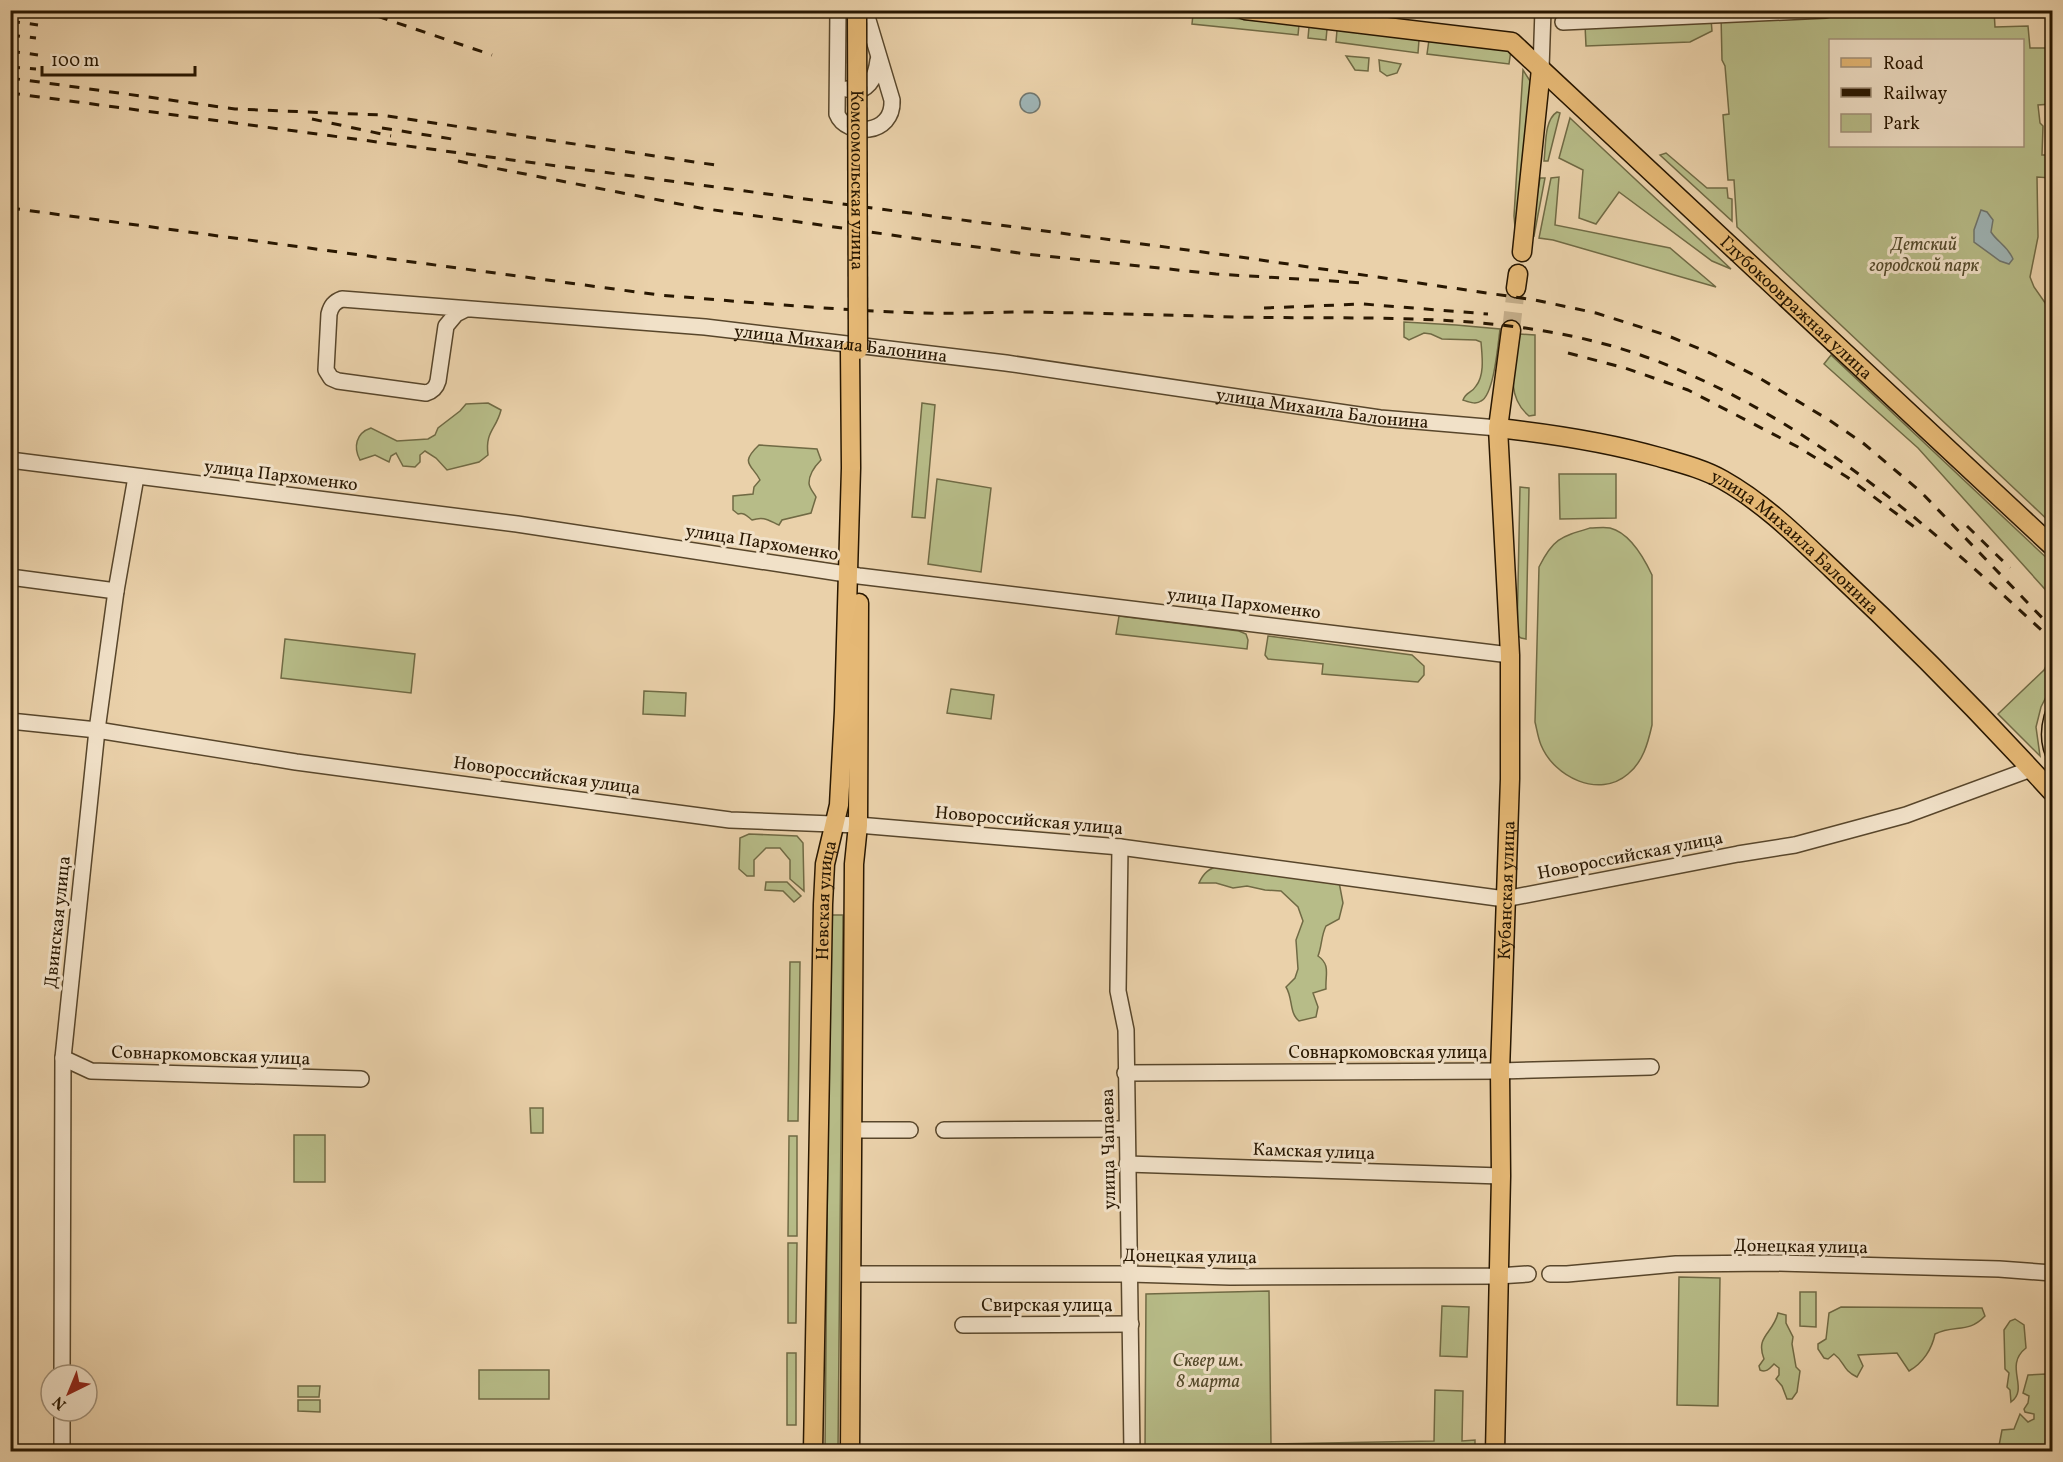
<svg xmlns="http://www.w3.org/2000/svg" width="2063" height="1462" viewBox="0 0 2063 1462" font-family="Vollkorn,serif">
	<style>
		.green { fill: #b7bc88; stroke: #706a44; stroke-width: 1.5; fill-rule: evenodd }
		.water { fill: #9eb4b5; stroke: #6f756d; stroke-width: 1.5 }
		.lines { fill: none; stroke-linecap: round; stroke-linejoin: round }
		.major-tunnel { stroke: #c3ac88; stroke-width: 18; stroke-dasharray: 18 9; stroke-linecap: butt }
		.minor-casing { stroke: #58462b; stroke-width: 18 }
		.major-casing { stroke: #281701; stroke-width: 21 }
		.minor { stroke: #f1e1c8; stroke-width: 15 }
		.major { stroke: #e5b875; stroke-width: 18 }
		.tram { stroke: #281701; stroke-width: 1.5 }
		.rail { stroke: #281701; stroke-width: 3; stroke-dasharray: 10 10; stroke-linecap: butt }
		.major-bridge-casing { stroke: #281701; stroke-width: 21; stroke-linecap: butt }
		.major-bridge { stroke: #e5b875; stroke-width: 18 }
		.labels { text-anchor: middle; stroke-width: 6; stroke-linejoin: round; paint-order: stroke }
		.street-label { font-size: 18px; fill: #281701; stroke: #f1e1c8 }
		.park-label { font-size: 18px; font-style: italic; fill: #53492a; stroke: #f1e1c8 }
	</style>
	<rect width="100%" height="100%" fill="#ead1aa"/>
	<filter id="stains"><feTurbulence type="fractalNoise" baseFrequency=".00333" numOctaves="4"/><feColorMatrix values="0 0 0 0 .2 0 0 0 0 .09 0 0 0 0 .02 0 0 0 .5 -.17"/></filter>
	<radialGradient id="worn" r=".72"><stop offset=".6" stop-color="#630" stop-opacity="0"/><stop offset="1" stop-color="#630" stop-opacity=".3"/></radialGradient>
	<!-- green -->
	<g class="green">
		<path d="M 1568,10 L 1994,10 L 1995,27 L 2028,26 L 2030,48 L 2046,48 L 2047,61 L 2052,61 L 2052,104 L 2038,105 L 2040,123 L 2043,126 L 2042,155 L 2052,155 L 2052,178 L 2037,177 L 2038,237 L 2030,277 L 2034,287 L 2048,307 L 2052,308 L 2052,524 L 1737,227 L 1734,180 L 1728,180 L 1723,115 L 1729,114 L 1725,66 L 1722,60 L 1721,15 L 1567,22 ZM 1830,40 L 2022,40 L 2022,146 L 1830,146 Z"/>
		<path d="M 1193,14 L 1299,25 L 1298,35 L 1192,24 Z"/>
		<path d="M 1711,19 L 1712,31 L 1690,42 L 1586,46 L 1585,25 Z"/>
		<path d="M 1309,27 L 1327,29 L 1326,40 L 1308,38 Z"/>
		<path d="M 1337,30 L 1419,40 L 1418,53 L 1336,42 Z"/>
		<path d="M 1429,40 L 1511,50 L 1509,64 L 1427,54 Z"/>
		<path d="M 1346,56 L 1369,58 L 1368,71 L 1355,70 Z"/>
		<path d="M 1379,60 L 1401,64 L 1397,73 L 1387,76 L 1380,71 Z"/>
		<path d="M 1523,70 L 1532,84 L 1516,238 L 1514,216 Z"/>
		<path d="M 1557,112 L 1560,113 L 1548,161 L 1544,161 C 1546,146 1544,120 1557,112 Z"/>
		<path d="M 1570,118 L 1731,269 L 1712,261 L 1619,192 L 1596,224 L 1579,218 L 1583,170 L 1559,158 Z"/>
		<path d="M 1666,153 L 1707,188 L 1727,188 L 1728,198 L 1732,199 L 1732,221 L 1660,155 Z"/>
		<path d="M 1559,177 L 1555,225 L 1670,248 L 1716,287 L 1553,240 L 1539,238 L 1551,178 Z"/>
		<path d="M 1540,178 L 1545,178 L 1534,236 L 1530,235 Z"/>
		<path d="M 1404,322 L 1456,325 L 1500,329 C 1498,344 1494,395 1481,401 C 1476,405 1469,402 1463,400 C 1466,392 1472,393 1476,386 C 1485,375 1482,355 1481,342 L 1476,340 L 1442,339 L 1431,334 L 1424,333 L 1409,340 L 1404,337 Z"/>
		<path d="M 1520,334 L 1535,335 L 1535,415 L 1529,416 C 1503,394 1516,364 1520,334 Z"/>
		<path d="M 1831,355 L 2052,563 L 2052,597 L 1918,448 L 1824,364 Z"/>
		<path d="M 488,403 L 501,410 C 496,430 485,431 488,455 L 479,462 L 447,470 L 436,458 L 425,451 L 420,455 L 420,462 L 415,467 L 403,466 L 396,453 L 391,456 L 389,462 L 375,455 L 360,460 C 353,447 356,433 371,428 L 397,441 L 428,439 L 435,435 L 438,428 L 460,411 L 466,404 Z"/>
		<path d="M 922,403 L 935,405 L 925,518 L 912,517 Z"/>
		<path d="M 759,445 L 817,449 L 821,460 C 815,466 809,475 809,483 C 809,488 814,493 816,497 L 811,513 L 782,520 L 779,525 C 768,520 764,516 752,520 C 747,516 744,512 738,514 L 733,510 L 733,496 L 753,494 L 754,487 L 760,480 C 752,464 739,464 759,445 Z"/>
		<path d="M 1559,474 L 1616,474 L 1616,518 L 1560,519 Z"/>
		<path d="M 937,479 L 991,488 L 981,572 L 928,564 Z"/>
		<path d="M 1520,487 L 1529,488 L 1526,639 L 1521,638 L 1517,635 Z"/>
		<path d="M 1590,528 C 1596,528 1604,527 1610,528 C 1630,533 1644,558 1652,575 L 1652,725 C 1648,743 1643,762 1628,774 C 1599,799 1554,777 1541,745 C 1538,738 1537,730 1535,722 L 1539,567 C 1553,539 1560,537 1590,528 Z"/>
		<path d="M 1119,616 L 1239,631 L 1246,634 L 1248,640 L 1247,649 L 1116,634 Z"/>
		<path d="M 1268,636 L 1412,655 L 1424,666 L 1424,675 L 1418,682 L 1322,674 L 1323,664 L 1268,659 L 1265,655 Z"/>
		<path d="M 285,639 L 415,654 L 411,693 L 281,678 Z"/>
		<path d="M 2052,654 L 2052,685 L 2041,707 L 2036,727 L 2040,756 L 1998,714 L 2044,670 Z"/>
		<path d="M 951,689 L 994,695 L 991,719 L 947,713 Z"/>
		<path d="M 644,691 L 686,693 L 685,716 L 643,714 Z"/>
		<path d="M 749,834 L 797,836 L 803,843 L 804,891 L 790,879 L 790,860 L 780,848 L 766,848 L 754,860 L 754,876 L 747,876 L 739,869 L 740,838 Z"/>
		<path d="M 1220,865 L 1339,882 L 1343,903 L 1339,919 L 1326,926 C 1321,936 1322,946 1318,956 C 1331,965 1325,975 1326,989 L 1313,993 L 1318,1007 L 1316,1017 L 1299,1021 C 1289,1013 1293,998 1286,987 L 1295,978 L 1298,969 L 1296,940 L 1303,921 L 1298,907 L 1281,891 L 1265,890 L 1247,886 L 1233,888 L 1216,883 L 1199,883 C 1204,872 1209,869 1220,865 Z"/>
		<path d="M 766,882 L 787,882 L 801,896 L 794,902 L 783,891 L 765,890 Z"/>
		<path d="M 830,915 L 843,915 L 838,1451 L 825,1452 Z"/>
		<path d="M 790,962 L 800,962 L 798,1121 L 788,1121 Z"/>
		<path d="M 530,1108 L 543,1108 L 543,1133 L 531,1133 Z"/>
		<rect x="294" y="1135" width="31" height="47"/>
		<path d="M 789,1136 L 797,1136 L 797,1236 L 788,1236 Z"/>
		<path d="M 788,1243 L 797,1243 L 796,1323 L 788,1323 Z"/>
		<path d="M 1679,1277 L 1720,1278 L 1718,1406 L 1677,1405 Z"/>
		<path d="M 1269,1291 L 1271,1444 L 1434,1441 L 1435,1390 L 1463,1391 L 1462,1441 L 1475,1440 L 1475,1451 L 1145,1451 L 1146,1294 Z"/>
		<path d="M 1800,1292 L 1816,1292 L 1816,1327 L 1800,1326 Z"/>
		<path d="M 1442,1306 L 1469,1307 L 1467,1357 L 1440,1356 Z"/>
		<path d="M 1841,1307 L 1982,1308 L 1985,1316 C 1968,1334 1955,1324 1935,1334 C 1932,1349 1923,1363 1909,1371 L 1897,1353 L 1858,1355 L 1863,1366 L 1857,1377 C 1842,1370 1845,1362 1834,1354 L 1828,1359 L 1824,1358 L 1818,1349 L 1818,1344 L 1826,1339 L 1829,1313 Z"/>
		<path d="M 1778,1313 L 1786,1315 L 1786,1323 L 1793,1337 L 1792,1344 L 1796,1367 L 1800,1371 L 1797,1392 L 1792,1399 L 1787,1399 L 1782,1386 L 1776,1379 L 1779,1375 L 1779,1368 L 1774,1364 C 1770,1368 1767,1373 1760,1370 L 1759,1366 L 1764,1359 C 1755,1336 1773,1334 1778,1313 Z"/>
		<path d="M 2015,1319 L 2024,1325 L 2026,1348 C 2003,1366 2030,1388 2011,1402 L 2010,1390 L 2007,1387 L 2009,1373 L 2005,1369 L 2004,1330 L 2010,1321 Z"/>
		<rect x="787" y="1353" width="9" height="72"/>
		<rect x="479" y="1370" width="70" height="29"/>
		<path d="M 2046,1374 L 2052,1376 L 2052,1424 L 2049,1427 L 2049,1446 L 2051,1451 L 1998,1451 L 2002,1430 L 2014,1429 L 2020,1414 L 2028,1422 L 2034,1419 L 2034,1414 L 2025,1412 L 2024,1409 L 2028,1403 L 2029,1396 L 2023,1393 L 2028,1375 Z"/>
		<path d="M 298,1386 L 320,1386 L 319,1397 L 298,1397 Z"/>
		<path d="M 298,1400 L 320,1400 L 320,1412 L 298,1411 Z"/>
	</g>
	<!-- water -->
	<g class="water">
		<circle cx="1030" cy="103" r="10"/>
		<path d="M 1981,210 L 1987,212 L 1993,220 L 1991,232 C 1998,243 2007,245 2013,259 L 2009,264 L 2000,261 L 1974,242 L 1974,230 Z"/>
	</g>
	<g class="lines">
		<!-- major-tunnel -->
		<path class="major-tunnel" d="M 1511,330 L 1516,288"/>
		<defs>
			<g id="minor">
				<path d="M 838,10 L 837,114 C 846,137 894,136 892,100 L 865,10"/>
				<path d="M 1563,22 L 1826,10"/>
				<path d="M 1541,69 L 1543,10"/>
				<path d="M 847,89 C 867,95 876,78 878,60"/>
				<path id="s1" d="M 466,309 L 456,314 L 446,326 L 438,381 C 436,388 433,391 426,393 L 338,381 L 331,378 L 326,370 L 329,314 C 331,306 334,302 342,299 L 705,327 L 1006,363 L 1380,418 L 1498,428"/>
				<path d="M 10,460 L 517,524 L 859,576 L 1510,655"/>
				<path d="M 10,577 L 116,591"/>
				<path d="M 10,721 L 97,730 L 296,762 L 730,820 L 858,825 L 1120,847 L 1505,899 L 1738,854 L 1795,845 L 1906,815 L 2031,769"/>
				<path d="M 1120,847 L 1118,991 L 1126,1030 L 1132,1452"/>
				<path d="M 63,1058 L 91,1071 L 361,1079"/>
				<path d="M 1125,1073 L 1500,1071 L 1651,1067"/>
				<path d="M 853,1130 L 910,1130"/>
				<path d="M 944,1130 L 1126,1129"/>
				<path d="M 1127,1164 L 1501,1176"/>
				<path d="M 851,1274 L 1130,1274 L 1230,1277 L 1498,1276 L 1528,1274"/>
				<path d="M 1550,1274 L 1567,1274 L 1676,1264 L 1774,1263 L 1999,1269 L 2052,1273"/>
				<path d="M 963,1325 L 1131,1324"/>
				<path d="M 62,1375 L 63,1058 L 97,730 L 116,591 L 136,477"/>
				<path d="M 62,1411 L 62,1452"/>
			</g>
			<g id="major">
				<path id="s2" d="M 1245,10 L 1512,42 L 2052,546"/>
				<path d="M 1522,252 L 1541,69"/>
				<path d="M 1516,288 L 1518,274"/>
				<path id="s3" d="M 1498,428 C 1553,434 1606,442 1659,457 C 1680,463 1704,469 1723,480 C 1764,503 1798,537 1832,569 C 1908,640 1982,715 2052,792"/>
				<path id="s4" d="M 813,1452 L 823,904 L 825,864 L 839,805 L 844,711 L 851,468 L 850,350"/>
				<path d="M 850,1452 L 854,864 L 858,825 L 859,603"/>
				<path id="s5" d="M 1495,1452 L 1501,1176 L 1500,1071 L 1510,779 L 1510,655 L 1498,428 L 1511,330"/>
			</g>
		</defs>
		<!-- minor casing -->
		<use href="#minor" class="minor-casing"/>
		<!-- major casing -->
		<use href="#major" class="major-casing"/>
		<!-- minor -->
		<use href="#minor" class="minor"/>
		<!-- major -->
		<use href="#major" class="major"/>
		<!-- tram -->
		<path class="tram" d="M 2052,695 C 2040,719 2036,745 2052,768"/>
		<!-- rail -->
		<g class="rail">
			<path d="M 21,10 L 40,13"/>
			<path d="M 359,10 L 492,55"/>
			<path d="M 10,21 L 38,25"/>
			<path d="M 10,35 L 36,38"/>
			<path d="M 10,51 L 38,55"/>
			<path d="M 10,67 L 36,69"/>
			<path d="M 10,78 L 235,109 L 381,115 L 715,165"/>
			<path d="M 10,93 L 1240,257 L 1535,300 L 1596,313 L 1666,335 L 1710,353 L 1756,376 L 1829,420 L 1863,443 L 1921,492 L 2052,628"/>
			<path d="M 312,119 L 391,136"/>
			<path d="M 382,128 L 452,139"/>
			<path d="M 458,161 L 700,208 L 1026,254 L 1216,274 L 1364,283"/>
			<path d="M 10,208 L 659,295 C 746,302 833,310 921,313 C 956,314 991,312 1026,312 C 1095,313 1165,315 1235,317 C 1378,320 1521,309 1657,361 C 1813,421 1932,528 2052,640"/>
			<path d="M 1264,308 L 1363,304 L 1488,314"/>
			<path d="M 1568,353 L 1625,368 L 1688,390 L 1798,447 L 1847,477 L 1917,529"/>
			<path d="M 1967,526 L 2010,568"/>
		</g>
		<defs>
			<g id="major-bridge">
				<path id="s6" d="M 857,10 L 858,350"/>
			</g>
		</defs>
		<!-- major-bridge casing -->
		<use href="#major-bridge" class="major-bridge-casing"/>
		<!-- major-bridge -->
		<use href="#major-bridge" class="major-bridge"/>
	</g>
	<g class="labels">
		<!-- street labels -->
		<g class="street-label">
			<text dy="6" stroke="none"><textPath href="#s6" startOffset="170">Комсомольская улица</textPath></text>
			<text dy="6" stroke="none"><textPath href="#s2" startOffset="658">Глубокоовражная улица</textPath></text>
			<text dy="6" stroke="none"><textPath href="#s1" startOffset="784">улица Михаила Балонина</textPath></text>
			<text dy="6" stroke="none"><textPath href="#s1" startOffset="1270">улица Михаила Балонина</textPath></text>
			<text transform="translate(281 475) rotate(7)" y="6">улица Пархоменко</text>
			<text transform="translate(762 542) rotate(9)" y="6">улица Пархоменко</text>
			<text dy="6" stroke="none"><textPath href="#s3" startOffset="327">улица Михаила Балонина</textPath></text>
			<text transform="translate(1244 603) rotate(7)" y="6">улица Пархоменко</text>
			<text transform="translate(547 775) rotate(8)" y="6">Новороссийская улица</text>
			<text transform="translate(1029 820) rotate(5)" y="6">Новороссийская улица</text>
			<text transform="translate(1630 855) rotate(-11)" y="6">Новороссийская улица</text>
			<text dy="6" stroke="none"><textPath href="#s5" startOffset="562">Кубанская улица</textPath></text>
			<text dy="6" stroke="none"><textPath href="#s4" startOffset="552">Невская улица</textPath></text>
			<text transform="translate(57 922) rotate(-84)" y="6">Двинская улица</text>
			<text x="1388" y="1058">Совнаркомовская улица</text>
			<text transform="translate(211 1055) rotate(2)" y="6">Совнаркомовская улица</text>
			<text transform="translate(1108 1149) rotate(-91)" y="6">улица Чапаева</text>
			<text transform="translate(1314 1151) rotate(2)" y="6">Камская улица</text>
			<text transform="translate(1801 1246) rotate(1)" y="6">Донецкая улица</text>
			<text transform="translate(1190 1256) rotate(1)" y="6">Донецкая улица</text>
			<text x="1047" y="1311">Свирская улица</text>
		</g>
		<!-- park labels -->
		<g class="park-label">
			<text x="1924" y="250">Детский<tspan x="1924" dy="21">городской парк</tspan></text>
			<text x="1208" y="1366">Сквер им.<tspan x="1208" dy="21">8 марта</tspan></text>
		</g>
	</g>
	<!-- margin -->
	<rect width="2063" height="1462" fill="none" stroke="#ead1aa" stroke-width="36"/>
	<rect x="12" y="12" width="2039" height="1438" fill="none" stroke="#281701" stroke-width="3"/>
	<rect x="18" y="18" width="2027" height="1426" fill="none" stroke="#281701" stroke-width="1.5"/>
	<!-- legend -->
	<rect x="1829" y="39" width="195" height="108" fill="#f1e1c8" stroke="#a19078" stroke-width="1.5"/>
	<rect x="1841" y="58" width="30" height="9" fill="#e5b875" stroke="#a19078" stroke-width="1.5"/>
	<text x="1883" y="69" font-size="18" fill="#281701">Road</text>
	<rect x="1841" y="88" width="30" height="9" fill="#281701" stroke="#a19078" stroke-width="1.5"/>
	<text x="1883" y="99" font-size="18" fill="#281701">Railway</text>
	<rect x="1841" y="114" width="30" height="18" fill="#b7bc88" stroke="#a19078" stroke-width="1.5"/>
	<text x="1883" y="129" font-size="18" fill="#281701">Park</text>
	<!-- north arrow -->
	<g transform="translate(69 1393) rotate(223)"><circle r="28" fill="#f1e1c8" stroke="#a19078" stroke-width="1.5"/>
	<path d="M0-4.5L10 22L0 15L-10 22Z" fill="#8f2418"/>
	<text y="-9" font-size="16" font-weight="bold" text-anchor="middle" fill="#281701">N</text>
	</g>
	<!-- scale -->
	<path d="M42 66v9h153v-9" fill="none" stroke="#281701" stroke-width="3"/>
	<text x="51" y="66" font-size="18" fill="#281701" stroke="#f1e1c8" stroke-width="4.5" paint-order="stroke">100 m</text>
	<rect width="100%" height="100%" filter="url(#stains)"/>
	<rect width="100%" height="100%" fill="url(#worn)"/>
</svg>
